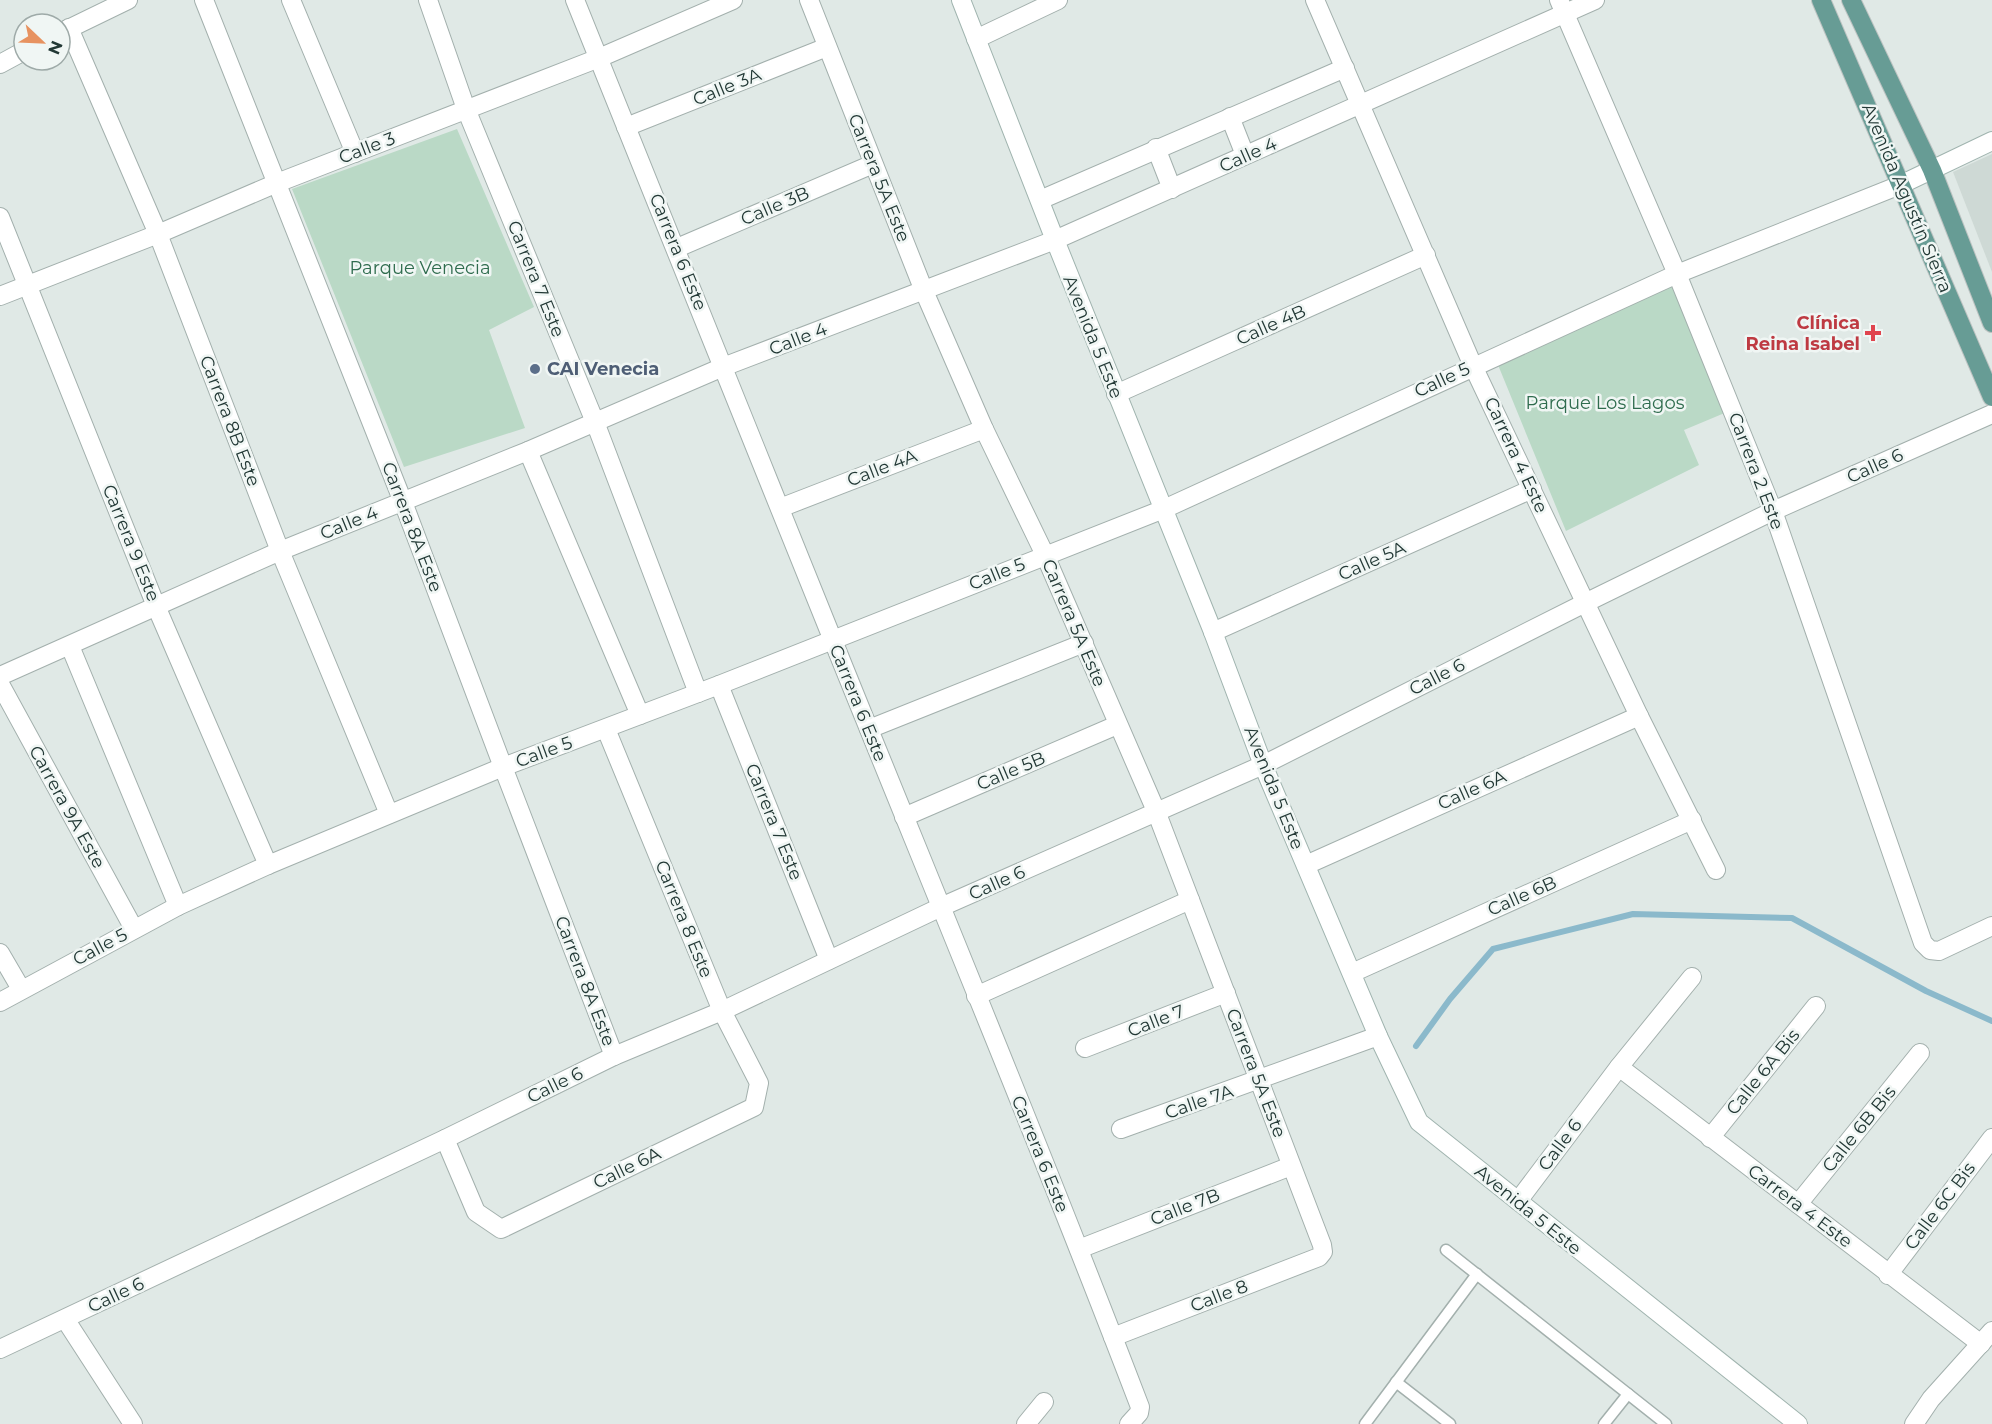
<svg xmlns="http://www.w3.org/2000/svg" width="1992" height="1424" viewBox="0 0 1992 1424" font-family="Montserrat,sans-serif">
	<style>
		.built { fill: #ced9d5 }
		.green { fill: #bad9c6 }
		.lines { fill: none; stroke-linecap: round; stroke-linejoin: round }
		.stream { stroke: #8bb9cb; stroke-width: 6 }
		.service-casing { stroke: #a3b0ad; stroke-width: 13 }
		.minor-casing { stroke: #a3b0ad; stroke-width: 20 }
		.tertiary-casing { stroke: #a3b0ad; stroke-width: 20 }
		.secondary-casing { stroke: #a0b4af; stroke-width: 20 }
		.primary-casing { stroke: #bdc3c2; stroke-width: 20 }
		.service { stroke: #fff; stroke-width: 10 }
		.minor { stroke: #fff; stroke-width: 18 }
		.tertiary { stroke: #fff; stroke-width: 18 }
		.secondary { stroke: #fff; stroke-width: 18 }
		.primary { stroke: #679c95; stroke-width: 18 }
		.health-dot { fill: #e0444e; stroke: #f0f6f4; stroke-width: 2 }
		.service-dot { fill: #5c6f8a; stroke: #f0f6f4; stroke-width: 2 }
		.labels { text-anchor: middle; stroke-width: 5; stroke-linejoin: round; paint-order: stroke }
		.street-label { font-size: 18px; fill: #223835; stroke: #f0f6f4 }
		.park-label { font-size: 18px; fill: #2f6c4e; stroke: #f0f6f4 }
		.health-label { font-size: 18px; font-weight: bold; fill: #be3a42; stroke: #f0f6f4; text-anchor: end }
		.service-label { font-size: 18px; font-weight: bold; fill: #4e5e75; stroke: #f0f6f4; text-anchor: start }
	</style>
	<rect width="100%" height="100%" fill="#e0e9e6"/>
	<!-- built -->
	<path class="built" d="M 1992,154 L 1992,272 L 1953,172 Z"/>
	<!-- green -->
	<g class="green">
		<path d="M 457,129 L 534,307 L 489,330 L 525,428 L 404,467 L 292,189 Z"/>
		<path d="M 1674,280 L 1727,412 L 1684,430 L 1699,465 L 1566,531 L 1496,360 Z"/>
	</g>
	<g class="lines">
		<!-- stream -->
		<path class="stream" d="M 1416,1046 L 1450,999 L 1493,949 L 1633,914 L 1792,918 L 1926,991 L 1992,1021"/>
		<defs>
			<g id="service">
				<path d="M 1446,1250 L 1666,1424"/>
				<path d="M 1396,1382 L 1450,1424"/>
				<path d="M 1365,1424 L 1477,1274"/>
				<path d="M 1604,1424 L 1628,1394"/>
			</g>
			<g id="minor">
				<path d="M 204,0 L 403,502 L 503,767 L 614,1056"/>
				<path d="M 291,0 L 355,153"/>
				<path d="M 428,0 L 466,109 L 595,422 L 698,693"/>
				<path d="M 575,0 C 663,214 747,429 834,643 C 937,898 1042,1151 1140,1407 L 1139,1413 L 1129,1424"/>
				<path d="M 809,0 L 924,291 L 984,429 L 1045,555 L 1156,811 L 1322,1245 L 1323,1252 L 1319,1257 L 1113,1337"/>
				<path d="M 1315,0 L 1473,366 L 1639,716 L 1716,870"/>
				<path d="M 1559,0 L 1677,274 L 1773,511 L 1923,943 L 1930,950 L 1939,951 L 1992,926"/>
				<path d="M 69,28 L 158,234 L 280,551 L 389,814"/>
				<path d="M 60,33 L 128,0"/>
				<path d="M 976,39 L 1058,0"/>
				<path d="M 0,64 L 24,51"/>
				<path d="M 1230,117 L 1245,155"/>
				<path d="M 626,127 L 827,47"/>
				<path d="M 1156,148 L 1172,189"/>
				<path d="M 1040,200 L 1345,68"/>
				<path d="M 0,217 L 156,606 L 268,865"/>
				<path d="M 677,248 L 873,164"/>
				<path d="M 0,296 L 158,234 L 277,183 L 599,58 L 733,0"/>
				<path d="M 1116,394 L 1426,255"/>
				<path d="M 528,451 L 640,715"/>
				<path d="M 780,508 L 984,429"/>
				<path d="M 1213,632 L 1532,489"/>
				<path d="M 70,646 L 178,906"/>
				<path d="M 0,676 L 280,551 L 528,451 L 723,367 L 1055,240 L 1595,0"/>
				<path d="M 0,684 L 134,929"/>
				<path d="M 719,685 L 829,960"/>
				<path d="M 869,729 L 1084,643"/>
				<path d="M 904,817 L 1117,725"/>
				<path d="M 1306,865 L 1639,716"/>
				<path d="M 0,953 L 21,989"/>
				<path d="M 1352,973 L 1692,820"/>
				<path d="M 976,996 L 1190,900"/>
				<path d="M 0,1002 L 178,906 L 268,865 L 503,767 L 719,685 L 1164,509 L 1677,274 L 1900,185"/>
				<path d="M 1085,1048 L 1226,993"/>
				<path d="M 1619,1067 L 1981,1344"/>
				<path d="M 1121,1129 L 1378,1036"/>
				<path d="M 1710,1138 L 1816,1006"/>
				<path d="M 445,1139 L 476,1212 L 501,1229 L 754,1107 L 759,1083 L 722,1011 L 606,729"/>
				<path d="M 1518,1201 L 1619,1067 L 1692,977"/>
				<path d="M 1798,1204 L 1920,1053"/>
				<path d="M 1079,1249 L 1291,1166"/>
				<path d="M 1888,1275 L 1992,1138"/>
				<path d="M 65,1319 L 133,1424"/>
				<path d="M 0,1349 L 445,1139 L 614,1056 L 722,1011 L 941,907 L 1263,765 L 1585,603 L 1773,511 L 1992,414"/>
				<path d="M 1026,1424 L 1044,1402"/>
			</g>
			<path id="tertiary" d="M 1914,1424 L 1931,1399 L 1992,1331"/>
			<g id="secondary">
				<path d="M 961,0 L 1055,240 L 1213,632 L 1263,765 L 1378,1036 L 1419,1122 L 1798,1424"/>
				<path d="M 1900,185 L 1992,141"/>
			</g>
			<g id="primary">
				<path d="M 1821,0 L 1992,397"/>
				<path d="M 1851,0 L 1932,170 L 1992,323"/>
			</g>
		</defs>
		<!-- service casing -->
		<use href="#service" class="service-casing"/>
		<!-- minor casing -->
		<use href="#minor" class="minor-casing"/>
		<!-- tertiary casing -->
		<use href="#tertiary" class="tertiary-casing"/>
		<!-- secondary casing -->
		<use href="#secondary" class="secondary-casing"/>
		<!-- primary casing -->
		<use href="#primary" class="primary-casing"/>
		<!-- service -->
		<use href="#service" class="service"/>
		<!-- minor -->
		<use href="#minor" class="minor"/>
		<!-- tertiary -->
		<use href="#tertiary" class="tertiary"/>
		<!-- secondary -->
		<use href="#secondary" class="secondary"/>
		<!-- primary -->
		<use href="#primary" class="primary"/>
	</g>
	<!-- markers -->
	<path class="health-dot" d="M1870 324h6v6h6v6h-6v6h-6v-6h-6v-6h6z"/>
	<circle class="service-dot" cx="535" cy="369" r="6"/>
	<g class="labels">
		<!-- street labels -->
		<g class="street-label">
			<text transform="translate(727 87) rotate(-22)" y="6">Calle 3A</text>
			<text transform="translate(367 148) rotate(-21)" y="6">Calle 3</text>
			<text transform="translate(1248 155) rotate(-24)" y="6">Calle 4</text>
			<text transform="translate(879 178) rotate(68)" y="6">Carrera 5A Este</text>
			<text transform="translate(1907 198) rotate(67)" y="6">Avenida Agustín Sierra</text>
			<text transform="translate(775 206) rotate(-23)" y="6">Calle 3B</text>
			<text transform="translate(678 252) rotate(68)" y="6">Carrera 6 Este</text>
			<text transform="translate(536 279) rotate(68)" y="6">Carrera 7 Este</text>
			<text transform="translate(1271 325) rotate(-24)" y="6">Calle 4B</text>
			<text transform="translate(1093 337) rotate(68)" y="6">Avenida 5 Este</text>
			<text transform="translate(798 339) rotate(-21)" y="6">Calle 4</text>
			<text transform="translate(1442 380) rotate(-25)" y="6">Calle 5</text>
			<text transform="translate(230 421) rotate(69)" y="6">Carrera 8B Este</text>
			<text transform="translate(1516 455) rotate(65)" y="6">Carrera 4 Este</text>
			<text transform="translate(1875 466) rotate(-24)" y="6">Calle 6</text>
			<text transform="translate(882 468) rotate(-21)" y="6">Calle 4A</text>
			<text transform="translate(1756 471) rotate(69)" y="6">Carrera 2 Este</text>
			<text transform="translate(349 523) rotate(-22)" y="6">Calle 4</text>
			<text transform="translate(412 527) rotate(69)" y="6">Carrera 8A Este</text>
			<text transform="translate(131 543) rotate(68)" y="6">Carrera 9 Este</text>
			<text transform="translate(1372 561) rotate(-24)" y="6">Calle 5A</text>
			<text transform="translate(997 574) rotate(-22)" y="6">Calle 5</text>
			<text transform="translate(1074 623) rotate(67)" y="6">Carrera 5A Este</text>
			<text transform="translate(1437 677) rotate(-27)" y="6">Calle 6</text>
			<text transform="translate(858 703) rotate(68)" y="6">Carrera 6 Este</text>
			<text transform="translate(544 752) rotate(-20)" y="6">Calle 5</text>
			<text transform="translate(1011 771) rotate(-23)" y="6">Calle 5B</text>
			<text transform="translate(1274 788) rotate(68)" y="6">Avenida 5 Este</text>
			<text transform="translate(1472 790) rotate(-24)" y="6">Calle 6A</text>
			<text transform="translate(67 807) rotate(61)" y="6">Carrera 9A Este</text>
			<text transform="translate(774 822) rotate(68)" y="6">Carrera 7 Este</text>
			<text transform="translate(997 883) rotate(-24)" y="6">Calle 6</text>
			<text transform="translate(1522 896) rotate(-24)" y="6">Calle 6B</text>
			<text transform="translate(684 919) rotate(68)" y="6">Carrera 8 Este</text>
			<text transform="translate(100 947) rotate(-28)" y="6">Calle 5</text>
			<text transform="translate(585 981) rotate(69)" y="6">Carrera 8A Este</text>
			<text transform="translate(1156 1021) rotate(-21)" y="6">Calle 7</text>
			<text transform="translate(1763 1072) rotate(-51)" y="6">Calle 6A Bis</text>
			<text transform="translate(1256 1073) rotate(69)" y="6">Carrera 5A Este</text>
			<text transform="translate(555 1085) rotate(-26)" y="6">Calle 6</text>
			<text transform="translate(1199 1102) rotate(-19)" y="6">Calle 7A</text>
			<text transform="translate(1859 1129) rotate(-51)" y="6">Calle 6B Bis</text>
			<text transform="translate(1560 1145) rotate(-53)" y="6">Calle 6</text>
			<text transform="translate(1040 1154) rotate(68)" y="6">Carrera 6 Este</text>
			<text transform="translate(627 1168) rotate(-26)" y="6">Calle 6A</text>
			<text transform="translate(1800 1206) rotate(37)" y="6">Carrera 4 Este</text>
			<text transform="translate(1940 1206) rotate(-53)" y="6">Calle 6C Bis</text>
			<text transform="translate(1185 1207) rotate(-21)" y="6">Calle 7B</text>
			<text transform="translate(1528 1210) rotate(39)" y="6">Avenida 5 Este</text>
			<text transform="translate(116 1295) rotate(-25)" y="6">Calle 6</text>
			<text transform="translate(1219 1296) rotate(-21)" y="6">Calle 8</text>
		</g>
		<!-- park labels -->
		<g class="park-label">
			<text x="420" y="274">Parque Venecia</text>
			<text x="1605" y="409">Parque Los Lagos</text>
		</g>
		<!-- health labels -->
		<g class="health-label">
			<text x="1860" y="329">Clínica<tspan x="1860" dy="21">Reina Isabel</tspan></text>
		</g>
		<!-- service labels -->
		<g class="service-label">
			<text x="547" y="375">CAI Venecia</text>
		</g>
	</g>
	<!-- north arrow -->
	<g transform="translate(42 42) rotate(113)"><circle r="28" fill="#f0f6f4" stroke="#9eaaa8" stroke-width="1.5"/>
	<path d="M0-4.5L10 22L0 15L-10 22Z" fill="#e79260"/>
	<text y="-9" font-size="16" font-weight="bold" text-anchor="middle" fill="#223835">N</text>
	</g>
</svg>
